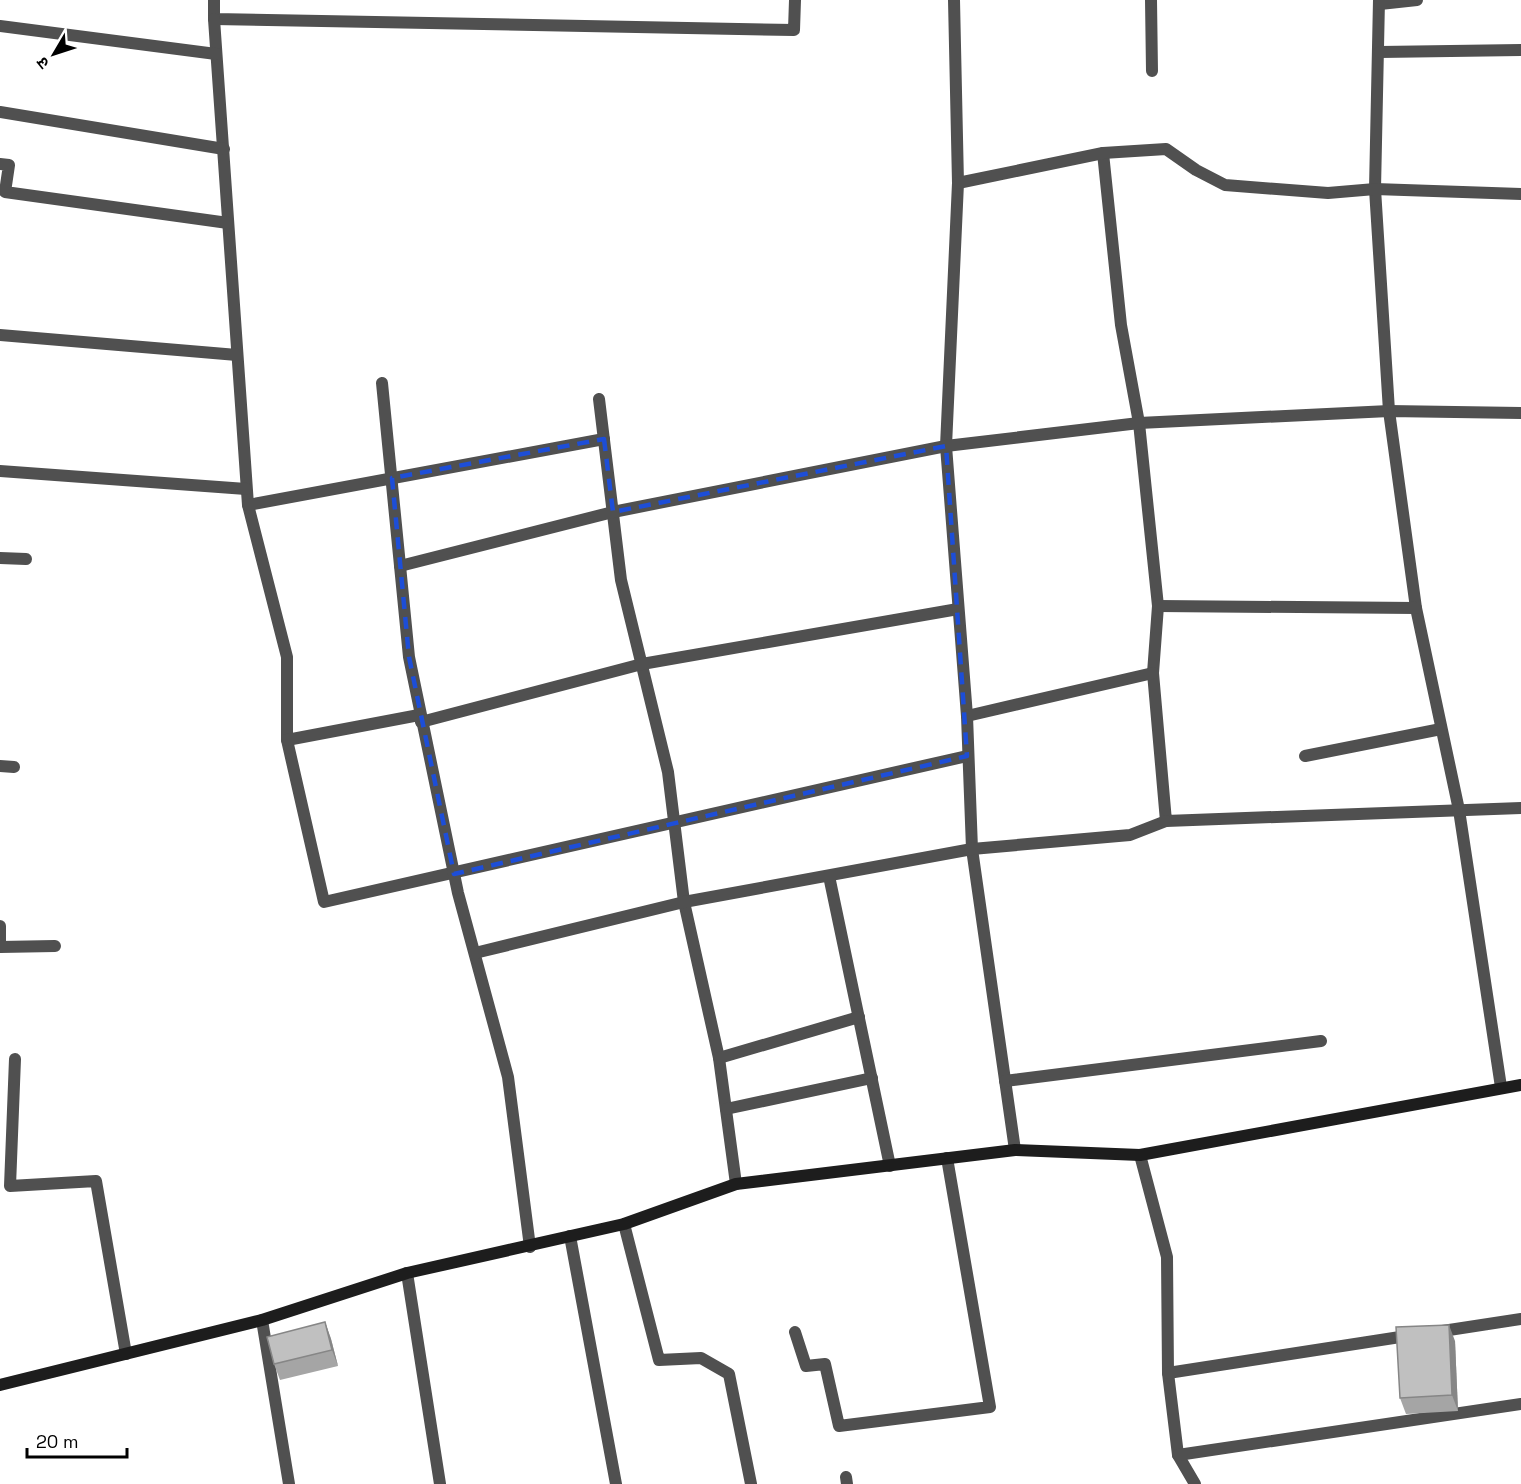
<svg xmlns="http://www.w3.org/2000/svg" width="1521" height="1484" viewBox="0 0 1521 1484" font-family="'Space Grotesk','Noto Sans Devanagari',sans-serif">
	<style>
		.lines { fill: none; stroke-linecap: round; stroke-linejoin: round }
		.street { stroke: #505050; stroke-width: 12 }
		.secondary { stroke: #1d1d1d; stroke-width: 12 }
		.wall { fill: #a5a5a5 }
		.shaded-wall { fill: #868686 }
		.building { fill: #c0c0c0; stroke: #868686; stroke-width: 1.5 }
		.marked { fill: none; stroke: #1d4ed8; stroke-width: 4.5; stroke-dasharray: 12 8; stroke-linejoin: round }
	</style>
	<rect width="100%" height="100%" fill="#fff"/>
	<g class="lines">
		<!-- street -->
		<g class="street">
			<path d="M 214,0 L 214,19 L 794,30 L 795,0"/>
			<path d="M 954,0 L 958,183 L 946,446 L 967,716 L 972,849 L 1015,1150"/>
			<path d="M 1151,0 L 1152,71"/>
			<path d="M 1379,0 L 1375,189 L 1389,411 L 1416,608 L 1459,810 L 1501,1087"/>
			<path d="M 1380,4 L 1417,0"/>
			<path d="M 214,19 L 248,505 L 287,657 L 287,740 L 324,902 L 967,756"/>
			<path d="M 0,26 L 216,54"/>
			<path d="M 1380,52 L 1521,50"/>
			<path d="M 0,112 L 224,149"/>
			<path d="M 1103,153 L 1121,325 L 1139,423 L 1158,606 L 1153,673 L 1166,821 L 1521,808"/>
			<path d="M 0,164 L 9,165 L 5,192 L 228,223"/>
			<path d="M 958,183 L 1103,153 L 1166,149 L 1196,170 L 1225,185 L 1328,193 L 1375,189 L 1521,194"/>
			<path d="M 0,335 L 237,355"/>
			<path d="M 382,383 L 409,657 L 458,893 L 508,1077 L 530,1247"/>
			<path d="M 599,399 L 621,580 L 668,772 L 684,902 L 719,1058 L 736,1184"/>
			<path d="M 0,471 L 246,489"/>
			<path d="M 248,505 L 604,439"/>
			<path d="M 0,558 L 26,559"/>
			<path d="M 400,566 L 613,512 L 946,446 L 1139,423 L 1389,411 L 1521,413"/>
			<path d="M 1158,606 L 1416,608"/>
			<path d="M 967,716 L 1153,673"/>
			<path d="M 421,722 L 642,664 L 958,609"/>
			<path d="M 287,740 L 419,715"/>
			<path d="M 1305,756 L 1441,729"/>
			<path d="M 0,766 L 14,767"/>
			<path d="M 829,876 L 890,1166"/>
			<path d="M 0,926 L 0,947"/>
			<path d="M 0,947 L 55,946"/>
			<path d="M 475,953 L 684,902 L 972,849 L 1130,835 L 1166,821"/>
			<path d="M 719,1058 L 859,1017"/>
			<path d="M 15,1059 L 10,1186 L 96,1181 L 126,1354"/>
			<path d="M 1005,1081 L 1321,1041"/>
			<path d="M 726,1109 L 872,1078"/>
			<path d="M 1140,1155 L 1167,1257 L 1168,1373 L 1178,1455 L 1195,1484"/>
			<path d="M 624,1224 L 659,1360 L 701,1358 L 729,1374 L 751,1484"/>
			<path d="M 570,1236 L 616,1484"/>
			<path d="M 407,1273 L 440,1484"/>
			<path d="M 262,1320 L 289,1484"/>
			<path d="M 795,1332 L 806,1366 L 825,1364 L 839,1426 L 990,1407 L 947,1158"/>
			<path d="M 1436,1332 L 1521,1319"/>
			<path d="M 1168,1373 L 1413,1335"/>
			<path d="M 1178,1455 L 1521,1404"/>
			<path d="M 846,1477 L 847,1484"/>
		</g>
		<!-- secondary -->
		<path class="secondary" d="M 0,1385 L 262,1320 L 407,1273 L 624,1224 L 736,1184 L 1015,1150 L 1140,1155 L 1521,1085"/>
	</g>
	<!-- wall -->
	<g class="wall">
		<path d="M 325,1322 L 331,1339 L 338,1366 L 280,1380 L 274,1364 Z"/>
		<path d="M 1455,1341 L 1458,1411 L 1406,1414 L 1400,1398 Z"/>
	</g>
	<!-- shaded-wall -->
	<g class="shaded-wall">
		<path d="M 325,1322 L 331,1339 L 338,1366 L 332,1350 Z"/>
		<path d="M 1449,1325 L 1455,1341 L 1458,1411 L 1452,1395 Z"/>
	</g>
	<!-- building -->
	<g class="building">
		<path d="M 325,1322 L 332,1350 L 274,1364 L 267,1337 Z"/>
		<path d="M 1449,1325 L 1452,1395 L 1400,1398 L 1396,1327 Z"/>
	</g>
	<!-- marked area -->
	<path class="marked" d="M 604,439 L 613,512 L 946,446 L 967,756 L 454,874 L 409,657 L 392,478 Z"/>
	<!-- north arrow -->
	<g transform="translate(54 54) rotate(231)" stroke="#ffffff" stroke-width="4.5" paint-order="stroke">
	<path d="M0-4.5L10 22L0 15L-10 22Z" fill="#000000"/>
	<text y="-9" font-size="16" font-weight="bold" text-anchor="middle" fill="#000000">उ</text>
	</g>
	<!-- scale -->
	<path d="M27 1448v9h100v-9" fill="none" stroke="#000000" stroke-width="3"/>
	<text x="36" y="1448" font-size="18" fill="#000000" stroke="#ffffff" stroke-width="4.5" paint-order="stroke">20 m</text>
</svg>
